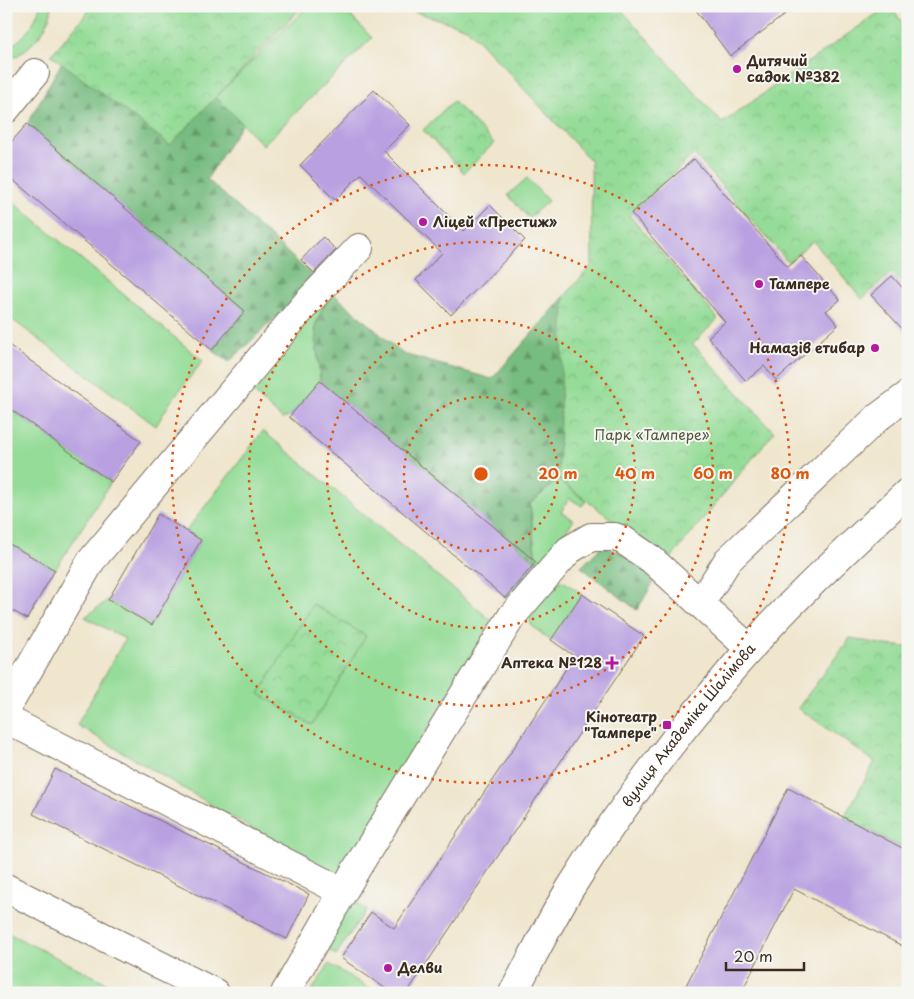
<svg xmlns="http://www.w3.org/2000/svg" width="914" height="999" viewBox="0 0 914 999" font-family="'Playpen Sans',sans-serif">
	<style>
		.grass { fill: #94dc97; stroke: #68835a }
		.forest { fill: url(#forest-firs); stroke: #59734f }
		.park { fill: url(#park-crowns); stroke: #68835a }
		.building { fill: #b9a1e1 }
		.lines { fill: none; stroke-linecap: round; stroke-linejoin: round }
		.minor-casing { stroke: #7a6c5c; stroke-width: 30 }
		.minor { stroke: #fff; stroke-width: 28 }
		.ring { fill: none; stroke: #df570d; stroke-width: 2.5; stroke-dasharray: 2.5 5 }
		.poi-dot { fill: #b5179e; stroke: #f6f6f2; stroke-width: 2 }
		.labels { text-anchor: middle; stroke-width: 4; stroke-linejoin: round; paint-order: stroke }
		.poi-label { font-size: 14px; font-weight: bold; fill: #3b2a1e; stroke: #f6f6f2; text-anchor: start }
		.park-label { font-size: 14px; fill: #51563c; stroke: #f6f6f2 }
		.street-label { font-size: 14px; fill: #3b2a1e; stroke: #f6f6f2 }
		.centre { fill: #df570d; stroke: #f6f6f2; stroke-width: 2.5 }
		.ring-label { font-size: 15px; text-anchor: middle; font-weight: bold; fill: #df570d; stroke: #f6f6f2; stroke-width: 4; stroke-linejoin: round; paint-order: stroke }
	</style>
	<defs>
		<pattern id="forest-firs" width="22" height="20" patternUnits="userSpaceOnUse" patternTransform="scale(1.25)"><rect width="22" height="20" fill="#77bc80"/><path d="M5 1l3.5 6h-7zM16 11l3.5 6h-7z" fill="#639968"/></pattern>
		<pattern id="park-crowns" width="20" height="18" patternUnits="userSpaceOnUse" patternTransform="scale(1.25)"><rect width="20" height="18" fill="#94dc97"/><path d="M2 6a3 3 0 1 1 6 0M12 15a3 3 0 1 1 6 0" fill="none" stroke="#80bd82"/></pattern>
	</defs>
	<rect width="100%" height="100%" fill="#f6f6f2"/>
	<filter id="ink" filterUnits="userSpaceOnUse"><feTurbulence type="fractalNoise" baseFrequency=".02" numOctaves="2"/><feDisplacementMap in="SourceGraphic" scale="10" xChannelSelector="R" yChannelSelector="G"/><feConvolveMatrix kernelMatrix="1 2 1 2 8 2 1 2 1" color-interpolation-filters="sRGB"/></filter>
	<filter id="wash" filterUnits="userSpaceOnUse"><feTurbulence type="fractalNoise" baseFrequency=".0096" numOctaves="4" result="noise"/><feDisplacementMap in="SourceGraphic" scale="20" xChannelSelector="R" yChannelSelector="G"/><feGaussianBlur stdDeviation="1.12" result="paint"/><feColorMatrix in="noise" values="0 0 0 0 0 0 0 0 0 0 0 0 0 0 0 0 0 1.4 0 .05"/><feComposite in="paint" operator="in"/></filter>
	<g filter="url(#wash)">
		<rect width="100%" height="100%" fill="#f0e6ce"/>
		<!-- grass -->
		<g class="grass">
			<path d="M 40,6 L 52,6 C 49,32 28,51 6,62 L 6,49 C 23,40 35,25 40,6 Z"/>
			<path d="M 308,6 L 341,6 L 372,38 L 263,145 L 216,97 Z"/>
			<path d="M 527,178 L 548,201 L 529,218 L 508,195 Z"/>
			<path d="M 6,196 L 203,361 L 171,401 L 156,426 L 6,315 Z"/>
			<path d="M 330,291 L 315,326 L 320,381 L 289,417 L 282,419 L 251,390 Z"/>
			<path d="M 6,406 L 111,482 L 55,570 L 6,542 Z"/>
			<path d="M 263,431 L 492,621 L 338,880 L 77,725 L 125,639 L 85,617 L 108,600 L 152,625 L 201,540 L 186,531 Z"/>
			<path d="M 558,479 L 586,501 L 582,506 L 569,498 L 561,512 L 574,520 L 512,604 L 505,598 L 536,562 L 530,504 Z"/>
			<path d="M 563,581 L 582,594 L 551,641 L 531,625 L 530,617 L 556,582 Z"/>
			<path d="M 355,901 L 366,910 L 336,955 L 322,945 L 348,902 Z"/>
			<path d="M 6,932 L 127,993 L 6,993 Z"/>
			<path d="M 329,964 L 377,993 L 311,992 Z"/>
		</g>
		<!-- forest -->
		<g class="forest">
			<path d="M 62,62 L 170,145 L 216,97 L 242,123 L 207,179 L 316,279 L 229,362 L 212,350 L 245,311 L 27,124 Z"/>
			<path d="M 330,291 L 403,354 L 492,379 L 564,297 L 593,304 L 567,472 L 530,504 L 536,562 L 320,381 L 315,326 Z"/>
			<path d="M 602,546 L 629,556 L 656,578 L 637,610 L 581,567 Z"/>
		</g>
		<!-- park -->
		<g class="park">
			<path d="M 93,6 L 303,6 L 170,145 L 51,55 Z"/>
			<path d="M 395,6 L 618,6 L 722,123 L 888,6 L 891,6 L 908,31 L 908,290 L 892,272 L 862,299 L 813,241 L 788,262 L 694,154 L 629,215 L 718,319 L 693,344 L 774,432 L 668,562 L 558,479 L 564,297 L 592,265 L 591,161 L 467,28 Z"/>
			<path d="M 453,101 L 494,143 L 464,173 L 423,130 Z"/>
			<path d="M 313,604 L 366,636 L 312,725 L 259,694 Z"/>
			<path d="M 850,638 L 884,645 L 908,647 L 908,851 L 844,817 L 875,762 L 798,708 Z"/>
		</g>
		<g id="blocks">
			<!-- building -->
			<g class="building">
				<path d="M 693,6 L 796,6 L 730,56 Z"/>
				<path d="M 374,90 L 410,125 L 384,151 L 464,231 L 490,205 L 525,240 L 451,315 L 416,280 L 442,253 L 361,174 L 335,200 L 300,165 Z"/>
				<path d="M 27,124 L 245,311 L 212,350 L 6,174 L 6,148 Z"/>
				<path d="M 694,159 L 788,267 L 801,256 L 840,300 L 826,311 L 838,325 L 776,380 L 764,366 L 746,381 L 708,337 L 725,322 L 631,213 Z"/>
				<path d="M 323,237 L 336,250 L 314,273 L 301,260 Z"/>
				<path d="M 892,276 L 908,294 L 908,335 L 871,295 Z"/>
				<path d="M 6,343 L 141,441 L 111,482 L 6,406 Z"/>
				<path d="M 320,381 L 536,562 L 505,598 L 289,417 Z"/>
				<path d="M 158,514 L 201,540 L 152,625 L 108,600 Z"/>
				<path d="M 6,542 L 55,570 L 27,619 L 6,607 Z"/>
				<path d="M 582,594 L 644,636 L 407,993 L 392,993 L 341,958 L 371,912 L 394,928 L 551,692 L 574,656 L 551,640 Z"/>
				<path d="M 55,769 L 309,894 L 287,939 L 33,814 Z"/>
				<path d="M 788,788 L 908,851 L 908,949 L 794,889 L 741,993 L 682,993 Z"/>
			</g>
		</g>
	</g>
	<g filter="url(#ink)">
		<use href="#blocks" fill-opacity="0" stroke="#7a6c5c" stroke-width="1"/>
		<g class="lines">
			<defs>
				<g id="minor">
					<path d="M 6,109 L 35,73"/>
					<path d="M 700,604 L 728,560 L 877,418 L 908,395"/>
					<path d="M 6,709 L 91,561 L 305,305 L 359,248"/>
					<path d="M 6,719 L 343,892"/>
					<path d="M 6,888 L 215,993"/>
					<path d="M 285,993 L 355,871 L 512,616 L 569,550 L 591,537 L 615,537 L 623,540 L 651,559 L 750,649"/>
					<path id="s1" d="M 513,993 C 532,958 550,921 571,887 C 629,794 697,707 770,626 C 814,579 861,536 908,492"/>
				</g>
			</defs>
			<!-- minor casing -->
			<use href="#minor" class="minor-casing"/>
			<!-- minor -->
			<use href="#minor" class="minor"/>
		</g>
	</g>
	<!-- distance rings -->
	<g class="ring">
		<circle cx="481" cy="474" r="77"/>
		<circle cx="481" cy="474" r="154"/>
		<circle cx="481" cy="474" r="232"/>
		<circle cx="481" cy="474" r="309"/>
	</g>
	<!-- markers -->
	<g class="poi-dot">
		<circle cx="737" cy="69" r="5"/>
		<circle cx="423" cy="222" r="5"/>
		<circle cx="759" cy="284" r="5"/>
		<circle cx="875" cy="348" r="5"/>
		<path d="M609.5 655.5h5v5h5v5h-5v5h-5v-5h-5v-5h5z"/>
		<rect x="662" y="720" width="10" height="10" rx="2.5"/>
		<circle cx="388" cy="968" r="5"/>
	</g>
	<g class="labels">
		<!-- poi labels -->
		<g class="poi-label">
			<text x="747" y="66">Дитячий<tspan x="747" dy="16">садок №382</tspan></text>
			<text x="433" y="227">Ліцей «Престиж»</text>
			<text x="769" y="289">Тампере</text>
			<text x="865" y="353" text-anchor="end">Намазів етибар</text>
			<text x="602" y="668" text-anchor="end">Аптека №128</text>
			<text x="657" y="722" text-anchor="end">Кінотеатр<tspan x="657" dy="16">"Тампере"</tspan></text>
			<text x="398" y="973">Делви</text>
		</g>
		<!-- park labels -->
		<g class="park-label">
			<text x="652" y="440">Парк «Тампере»</text>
		</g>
		<!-- street labels -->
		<g class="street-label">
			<text dy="5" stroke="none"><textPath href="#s1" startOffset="321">вулиця Академіка Шалімова</textPath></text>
		</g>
	</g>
	<circle cx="481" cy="474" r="8" class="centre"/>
	<g class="ring-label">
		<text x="558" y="479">20 m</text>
		<text x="635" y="479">40 m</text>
		<text x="713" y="479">60 m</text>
		<text x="790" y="479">80 m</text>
	</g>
	<!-- margin -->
	<rect width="914" height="999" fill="none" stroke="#f6f6f2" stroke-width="25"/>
	<!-- scale -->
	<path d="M726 962v8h78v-8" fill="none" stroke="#3b2a1e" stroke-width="2.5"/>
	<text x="734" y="962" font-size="15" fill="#3b2a1e" stroke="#f6f6f2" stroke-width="4" paint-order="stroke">20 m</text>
</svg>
